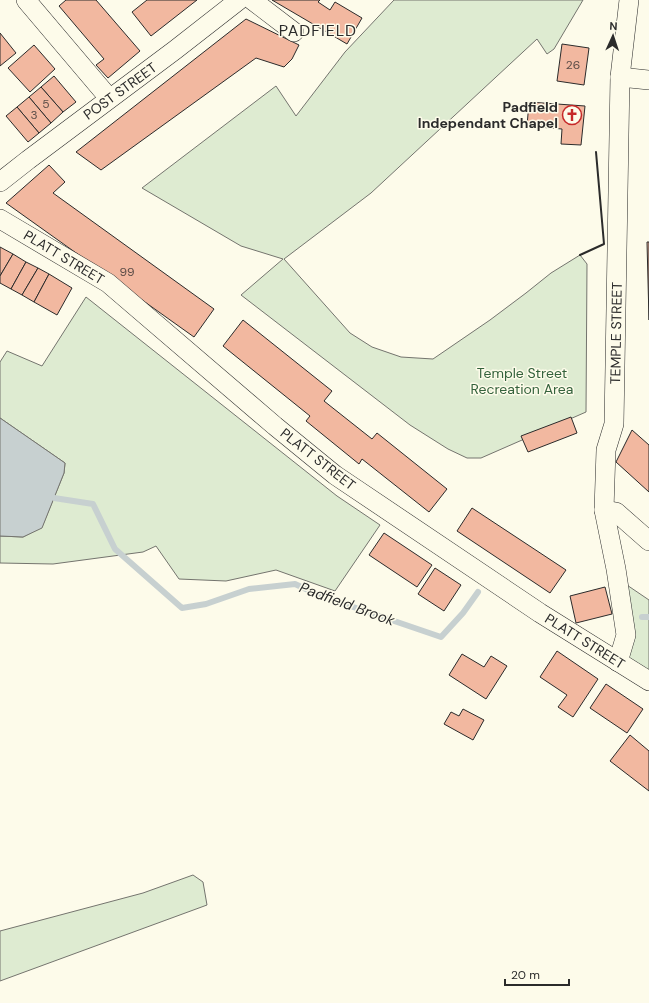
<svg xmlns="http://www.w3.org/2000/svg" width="649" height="1003" viewBox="0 0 649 1003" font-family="'DM Sans',sans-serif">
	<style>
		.green { fill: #deebd1; stroke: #74746e }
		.water { fill: #c7d0d0; stroke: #74746e }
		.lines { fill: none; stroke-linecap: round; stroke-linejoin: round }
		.stream { stroke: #c7d0d0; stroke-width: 6 }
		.building { fill: #f2b8a0; stroke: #2b2b2b }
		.minor-casing { stroke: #2b2b2b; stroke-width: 20 }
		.minor { stroke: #fdfbea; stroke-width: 19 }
		.wall { stroke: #2b2b2b; stroke-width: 2 }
		.labels { text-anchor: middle; stroke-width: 3; stroke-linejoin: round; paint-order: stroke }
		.number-label { font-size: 12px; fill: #5d4e48 }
		.street-label { font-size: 14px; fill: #2b2b2b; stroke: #fdfbea }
		.poi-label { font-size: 14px; font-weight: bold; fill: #2b2b2b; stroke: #fdfbea; text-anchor: end }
		.park-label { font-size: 14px; fill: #34623c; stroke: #fdfbea }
		.water-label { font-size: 15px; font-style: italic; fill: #2b2b2b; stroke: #fdfbea }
		.quarter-label { font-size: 16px; letter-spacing: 1px; fill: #2b2b2b; stroke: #fdfbea }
	</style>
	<rect width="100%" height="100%" fill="#fdfbea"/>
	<!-- green -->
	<g class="green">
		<path d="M 394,0 L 583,0 L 554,49 L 547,54 L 537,39 L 371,193 L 284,259 L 350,333 L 372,347 L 401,357 L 433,359 L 490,320 L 526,293 L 551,273 L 580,255 L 587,264 L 586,412 L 481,458 L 467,458 L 448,449 L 410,425 L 241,295 L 283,259 L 241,246 L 142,188 L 276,86 L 296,116 L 345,52 Z"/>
		<path d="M 86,297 L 337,496 L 380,525 L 335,591 L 276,570 L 226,581 L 179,579 L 156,546 L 143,552 L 53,564 L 0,563 L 0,536 L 23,537 L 42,527 L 64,473 L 65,463 L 0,418 L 0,362 L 7,351 L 42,366 Z"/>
		<path d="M 621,581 L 649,600 L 649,674 L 626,660 Z"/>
		<path d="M 193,875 L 203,882 L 207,905 L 0,981 L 0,931 L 143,893 Z"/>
	</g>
	<!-- water -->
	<path class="water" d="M 0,418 L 65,463 L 64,473 L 42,528 L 23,537 L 0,536 Z"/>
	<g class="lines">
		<!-- stream -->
		<g class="stream">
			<path d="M 54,498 L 93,504 L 115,549 L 182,608 L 206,604 L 249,589 L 295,584 L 321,596 L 441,637 L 463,613 L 478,592"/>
			<path d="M 642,617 L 649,617"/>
		</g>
	</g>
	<!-- building -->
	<g class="building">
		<path d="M 66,0 L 96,0 L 140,51 L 108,78 L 96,65 L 104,59 L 59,6 Z"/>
		<path d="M 147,0 L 197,0 L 151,36 L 132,12 Z"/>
		<path d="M 272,0 L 320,0 L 318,2 L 330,10 L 335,2 L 362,18 L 347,44 Z"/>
		<path d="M 246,19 L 299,45 L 292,59 L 284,67 L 256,58 L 101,170 L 76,152 Z"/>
		<path d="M 0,33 L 16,53 L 0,66 Z"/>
		<path d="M 562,44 L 589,48 L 584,85 L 557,81 Z"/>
		<path d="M 34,45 L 55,69 L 30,92 L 8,68 Z"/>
		<path d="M 54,76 L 76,102 L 63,112 L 41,87 Z"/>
		<path d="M 41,87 L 63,112 L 51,123 L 29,97 Z"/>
		<path d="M 29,97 L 51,123 L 39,133 L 17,107 Z"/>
		<path d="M 529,102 L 585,106 L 581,145 L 561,144 L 562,129 L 527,126 Z"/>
		<path d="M 17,107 L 39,133 L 28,142 L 6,116 Z"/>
		<path d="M 49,165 L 65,182 L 53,193 L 214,309 L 194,337 L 6,203 Z"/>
		<path d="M 647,242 L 649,242 L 649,320 Z"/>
		<path d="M 0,247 L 13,254 L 0,276 Z"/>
		<path d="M 13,254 L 26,262 L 11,289 L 0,283 L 0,276 Z"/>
		<path d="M 26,262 L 38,268 L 22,295 L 11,289 Z"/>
		<path d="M 38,268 L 49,274 L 34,302 L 22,295 Z"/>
		<path d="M 49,274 L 72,288 L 57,315 L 34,302 Z"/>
		<path d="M 243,320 L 332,391 L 324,401 L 372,439 L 377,433 L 447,489 L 429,512 L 362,459 L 359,464 L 306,421 L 310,416 L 223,346 Z"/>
		<path d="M 571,417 L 577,433 L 528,452 L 521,436 Z"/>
		<path d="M 632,430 L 649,445 L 649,492 L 616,462 Z"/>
		<path d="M 472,508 L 566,570 L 550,593 L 457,531 Z"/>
		<path d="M 384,533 L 432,565 L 417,587 L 369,555 Z"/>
		<path d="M 435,568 L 461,585 L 444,611 L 418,594 Z"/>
		<path d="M 605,587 L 612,614 L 576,623 L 570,596 Z"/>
		<path d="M 557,651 L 598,679 L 573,717 L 558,707 L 567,695 L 540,677 Z"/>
		<path d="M 462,654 L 484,667 L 491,656 L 507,666 L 486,699 L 449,675 Z"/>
		<path d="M 606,684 L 643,709 L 627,733 L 590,708 Z"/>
		<path d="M 463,709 L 484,720 L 473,740 L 444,724 L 451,712 L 459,716 Z"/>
		<path d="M 630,735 L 649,751 L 649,791 L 610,761 Z"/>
	</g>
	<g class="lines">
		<defs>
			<g id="minor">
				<path d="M 26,0 L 109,98"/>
				<path d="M 252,0 L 294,32"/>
				<path d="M 620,77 L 649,80"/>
				<path d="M 0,182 L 28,160 L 175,50 L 239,0"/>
				<path d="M 0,219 L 108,283 L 275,426 L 335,475 L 540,613 L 649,681"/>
				<path d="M 604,510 L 616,512 L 649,541"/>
				<path d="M 618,662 L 626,635 L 616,569 L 604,510 L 606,450 L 614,424 L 620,77 L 629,0"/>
			</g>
		</defs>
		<!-- minor casing -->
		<use href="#minor" class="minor-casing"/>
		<!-- minor -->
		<use href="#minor" class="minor"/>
		<!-- wall -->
		<path class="wall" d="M 580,255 L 604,244 L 596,152"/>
	</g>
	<!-- icons -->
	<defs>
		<symbol id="church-ring" viewBox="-11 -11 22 22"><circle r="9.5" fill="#fdfbea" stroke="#c62828" stroke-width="1.5"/><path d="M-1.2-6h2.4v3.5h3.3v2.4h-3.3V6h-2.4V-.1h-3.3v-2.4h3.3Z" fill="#c62828"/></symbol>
	</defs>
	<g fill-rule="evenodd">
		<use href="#church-ring" x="561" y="104" width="22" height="22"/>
	</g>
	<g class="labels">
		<!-- number labels -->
		<g class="number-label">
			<text x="573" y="69">26</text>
			<text x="46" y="108">5</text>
			<text x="34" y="119">3</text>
			<text x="127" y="276">99</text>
		</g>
		<!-- street labels -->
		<g class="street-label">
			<text transform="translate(120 91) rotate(-36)" y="5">POST STREET</text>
			<text transform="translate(64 257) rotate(31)" y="5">PLATT STREET</text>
			<text transform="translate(616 333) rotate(-89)" y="5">TEMPLE STREET</text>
			<text transform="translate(318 459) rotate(38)" y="5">PLATT STREET</text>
			<text transform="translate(585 641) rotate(32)" y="5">PLATT STREET</text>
		</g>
		<!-- poi labels -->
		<g class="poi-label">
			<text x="558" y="112">Padfield<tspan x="558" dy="16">Independant Chapel</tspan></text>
		</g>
		<!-- park labels -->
		<g class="park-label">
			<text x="522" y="378">Temple Street<tspan x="522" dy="16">Recreation Area</tspan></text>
		</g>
		<!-- water labels -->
		<g class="water-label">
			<text transform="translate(347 604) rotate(20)" y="5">Padfield Brook</text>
		</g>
		<!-- quarter labels -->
		<g class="quarter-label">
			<text x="318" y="36">PADFIELD</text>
		</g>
	</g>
	<!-- north arrow -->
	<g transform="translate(613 36) rotate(3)" stroke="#fdfbea" stroke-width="3" paint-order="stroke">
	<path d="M0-3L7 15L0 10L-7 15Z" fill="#2b2b2b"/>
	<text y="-6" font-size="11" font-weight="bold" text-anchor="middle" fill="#2b2b2b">N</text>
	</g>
	<!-- scale -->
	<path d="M505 979v6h64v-6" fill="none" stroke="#2b2b2b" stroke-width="2"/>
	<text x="511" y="979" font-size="12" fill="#2b2b2b" stroke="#fdfbea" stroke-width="3" paint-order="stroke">20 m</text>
</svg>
